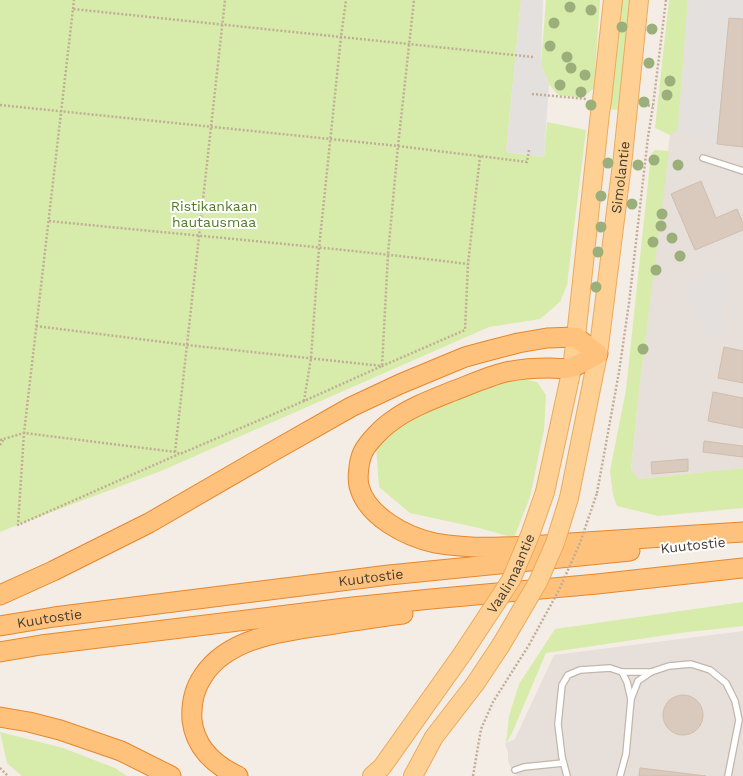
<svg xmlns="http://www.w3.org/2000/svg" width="743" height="776" viewBox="0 0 743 776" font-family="'Work Sans',sans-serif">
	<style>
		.industrial { fill: #e6dfda }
		.green { fill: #d7ebab }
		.parking { fill: #e4e0de }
		.building { fill: #d9cabd; stroke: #d1bdac }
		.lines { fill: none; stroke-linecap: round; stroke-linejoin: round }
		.service-casing { stroke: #c3b6aa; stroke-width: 8 }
		.primary-casing { stroke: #ebaa5c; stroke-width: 20 }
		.trunk-casing { stroke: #e7862c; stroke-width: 21 }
		.path { stroke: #c2ad97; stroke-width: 2.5; stroke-dasharray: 2 2; stroke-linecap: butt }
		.service { stroke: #fff; stroke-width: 5.5 }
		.primary { stroke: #ffd093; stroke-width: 18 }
		.trunk { stroke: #ffc27c; stroke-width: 19 }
		.primary-bridge-casing { stroke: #ebaa5c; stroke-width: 20; stroke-linecap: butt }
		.path-bridge { stroke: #c2ad97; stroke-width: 2.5; stroke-dasharray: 2 2; stroke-linecap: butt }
		.primary-bridge { stroke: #ffd093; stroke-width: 18 }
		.tree { fill: #9baf7b }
		.labels { text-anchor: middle; stroke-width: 4; stroke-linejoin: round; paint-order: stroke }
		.street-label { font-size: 14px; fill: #463d34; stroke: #fff }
		.park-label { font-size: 14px; fill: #527c24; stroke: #fff }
	</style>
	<rect width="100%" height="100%" fill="#f4ede5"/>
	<!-- industrial -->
	<g class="industrial">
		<path d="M 688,0 L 743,0 L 743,468 L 638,479 L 631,471 L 639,390 L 670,135 L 678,129 Z"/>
		<path d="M 743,631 L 743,776 L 517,776 L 508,762 L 508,752 L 505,744 L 515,739 L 554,655 Z"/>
	</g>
	<!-- green -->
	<g class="green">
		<path d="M 0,0 L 521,0 L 506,152 L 544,157 L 547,122 L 586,130 L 567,285 L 560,302 L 540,319 L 489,327 L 161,471 L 17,525 L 0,532 Z"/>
		<path d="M 546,0 L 600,0 L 594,88 L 582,98 L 558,95 L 549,84 L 541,65 Z"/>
		<path d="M 621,0 L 630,0 L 618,109 L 615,110 L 609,108 Z"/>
		<path d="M 669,0 L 688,0 L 678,130 L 670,135 L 655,128 Z"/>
		<path d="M 655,150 L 669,151 L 639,390 L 631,470 L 638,479 L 743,468 L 743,508 L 658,516 L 617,506 L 613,495 L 610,471 L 626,390 L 651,154 Z"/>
		<path d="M 523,379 L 537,382 L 546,395 L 544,430 L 530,497 L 514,538 L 479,528 L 410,513 L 379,487 L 376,445 L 421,412 L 499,380 Z"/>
		<path d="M 743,602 L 743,626 L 680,633 L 546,653 L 512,733 L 506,744 L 509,716 L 519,684 L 555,629 Z"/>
		<path d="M 0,732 L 63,748 L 115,768 L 127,776 L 22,776 L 7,763 Z"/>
	</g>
	<!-- parking -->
	<g class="parking">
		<path d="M 521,0 L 543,0 L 541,65 L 549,84 L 544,157 L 506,152 Z"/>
		<path d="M 688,0 L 743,0 L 743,19 L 729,18 L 717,144 L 678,130 Z"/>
		<path d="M 727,270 L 722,334 L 705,338 L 682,285 Z"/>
	</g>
	<!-- building -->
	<g class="building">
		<path d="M 729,18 L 743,19 L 743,147 L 717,144 Z"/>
		<path d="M 701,181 L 716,218 L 737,209 L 743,223 L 743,230 L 695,250 L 671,194 Z"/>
		<path d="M 724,347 L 743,351 L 743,383 L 718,378 Z"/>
		<path d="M 713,392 L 743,398 L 743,428 L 708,421 Z"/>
		<path d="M 704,441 L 743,446 L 743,457 L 703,452 Z"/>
		<path d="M 688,459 L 688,471 L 652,474 L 651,462 Z"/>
		<circle cx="683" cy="715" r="20"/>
		<path d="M 640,768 L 706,776 L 639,776 Z"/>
	</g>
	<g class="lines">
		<defs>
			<g id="service">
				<path d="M 703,158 L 743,171"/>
				<path d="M 622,672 L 651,672"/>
				<path d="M 515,770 L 524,767 L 563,763"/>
				<path d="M 567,776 L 562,757 L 558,724 L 562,685 L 568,675 L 580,670 L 610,668 L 622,672 L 627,682 L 631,699"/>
				<path d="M 620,776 L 626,754 L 631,699 L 638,681 L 651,672 L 669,666 L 691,664 L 710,670 L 726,683 L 735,701 L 739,720 L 728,776"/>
			</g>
			<g id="primary">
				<path d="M 545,492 L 572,368 L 576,337 L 600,113 L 602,101 L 613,0"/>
				<path id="s1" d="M 569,498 L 598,354 L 623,156 L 639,0"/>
				<path d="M 372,776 L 382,767 L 463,653"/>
				<path d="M 413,776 L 434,737 L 475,684 L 501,645"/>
			</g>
			<g id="trunk">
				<path d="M 0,595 L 53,571 L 149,523 L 270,453 L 351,407 L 400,384 L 465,357 L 491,350 L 518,343 L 547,338 L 576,337 L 598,354 C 590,358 581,364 573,367 C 566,370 556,368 548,368 C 534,368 520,369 506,372 C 489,376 469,385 453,391 C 433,399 409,408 392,421 C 383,427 368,442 363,452 C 359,460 357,477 359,486 C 367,517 407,537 435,543 C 479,551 526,546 570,543 C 627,539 685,536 743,532"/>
				<path id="s2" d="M 0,626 L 54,617 L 389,575 L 630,551"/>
				<path d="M 0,652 L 41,645 L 353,607 L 431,599 L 597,584 L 743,568"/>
				<path d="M 0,717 L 29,722 L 60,730 L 121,751 L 171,776"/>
				<path d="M 238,776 C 214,765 195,747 192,720 C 191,704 194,689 203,676 C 228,637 285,631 328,625 C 353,621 378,617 403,614"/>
			</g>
		</defs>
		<!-- service casing -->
		<use href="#service" class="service-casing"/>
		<!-- primary casing -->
		<use href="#primary" class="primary-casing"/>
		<!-- trunk casing -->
		<use href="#trunk" class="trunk-casing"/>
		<!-- path -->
		<g class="path">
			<path d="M 73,9 L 74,0"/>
			<path d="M 532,94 L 587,99"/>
			<path d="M 0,105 L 398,146 L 414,0"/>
			<path d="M 644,105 L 653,106"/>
			<path d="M 529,150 L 527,162 L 398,146 L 388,254 L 382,366 L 304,401 L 180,454 L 175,452 L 24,433 L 73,9 L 533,57"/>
			<path d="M 49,221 C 188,235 328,247 468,264 L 480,156"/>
			<path d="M 36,326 L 187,345 L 382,366 L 465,330 L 468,264"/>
			<path d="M 304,401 L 311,358 L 319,248 L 341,37 L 346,0"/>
			<path d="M 0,440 L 24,433 L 18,525 L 179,454"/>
			<path d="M 0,445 L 4,439"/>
			<path d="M 175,452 L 187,345 L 225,0"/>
			<path d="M 597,493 L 619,372 L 629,303 L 648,137 L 653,106 L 666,0"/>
			<path d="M 0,768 L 8,776"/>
			<path d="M 473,776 L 481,729 L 493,702 L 529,645"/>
		</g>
		<!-- service -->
		<use href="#service" class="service"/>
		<!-- primary -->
		<use href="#primary" class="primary"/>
		<!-- trunk -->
		<use href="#trunk" class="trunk"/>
		<defs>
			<g id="primary-bridge">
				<path d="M 501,645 L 538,582 L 555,543 L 569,498"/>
				<path id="s3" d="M 463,653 L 511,580 L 530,535 L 545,492"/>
			</g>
		</defs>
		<!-- primary-bridge casing -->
		<use href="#primary-bridge" class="primary-bridge-casing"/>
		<!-- path-bridge -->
		<path class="path-bridge" d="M 529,645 L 559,590 L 580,543 L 597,493"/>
		<!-- primary-bridge -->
		<use href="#primary-bridge" class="primary-bridge"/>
	</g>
	<!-- trees -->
	<g class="tree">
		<circle cx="570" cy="7" r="5.5"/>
		<circle cx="591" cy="10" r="5.5"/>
		<circle cx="554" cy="23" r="5.5"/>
		<circle cx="622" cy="27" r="5.5"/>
		<circle cx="652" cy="29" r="5.5"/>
		<circle cx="550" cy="46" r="5.5"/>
		<circle cx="567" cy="57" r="5.5"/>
		<circle cx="649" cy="63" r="5.5"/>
		<circle cx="571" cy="68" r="5.5"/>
		<circle cx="585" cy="75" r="5.5"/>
		<circle cx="670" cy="81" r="5.5"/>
		<circle cx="560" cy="85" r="5.5"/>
		<circle cx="581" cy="92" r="5.5"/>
		<circle cx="667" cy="95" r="5.5"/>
		<circle cx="644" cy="102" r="5.5"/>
		<circle cx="591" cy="105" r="5.5"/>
		<circle cx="654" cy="160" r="5.5"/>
		<circle cx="608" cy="163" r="5.5"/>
		<circle cx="638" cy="165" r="5.5"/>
		<circle cx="678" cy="165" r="5.5"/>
		<circle cx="601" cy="196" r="5.5"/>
		<circle cx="632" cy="204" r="5.5"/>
		<circle cx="662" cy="214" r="5.5"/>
		<circle cx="661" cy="226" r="5.5"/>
		<circle cx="601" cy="227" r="5.5"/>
		<circle cx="672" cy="238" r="5.5"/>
		<circle cx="653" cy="242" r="5.5"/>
		<circle cx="598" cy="252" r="5.5"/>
		<circle cx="680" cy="256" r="5.5"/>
		<circle cx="656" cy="270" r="5.5"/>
		<circle cx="596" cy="287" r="5.5"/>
		<circle cx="643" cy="349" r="5.5"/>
	</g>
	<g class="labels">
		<!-- street labels -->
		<g class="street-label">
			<text dy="5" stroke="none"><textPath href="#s1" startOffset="325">Simolantie</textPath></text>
			<text transform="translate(693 545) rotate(-6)" y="5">Kuutostie</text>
			<text dy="5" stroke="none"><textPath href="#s3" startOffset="93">Vaalimaantie</textPath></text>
			<text dy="5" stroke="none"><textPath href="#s2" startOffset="374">Kuutostie</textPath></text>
			<text dy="5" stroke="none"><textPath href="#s2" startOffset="50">Kuutostie</textPath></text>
		</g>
		<!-- park labels -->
		<g class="park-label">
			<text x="214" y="211">Ristikankaan<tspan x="214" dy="16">hautausmaa</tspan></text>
		</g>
	</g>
</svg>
